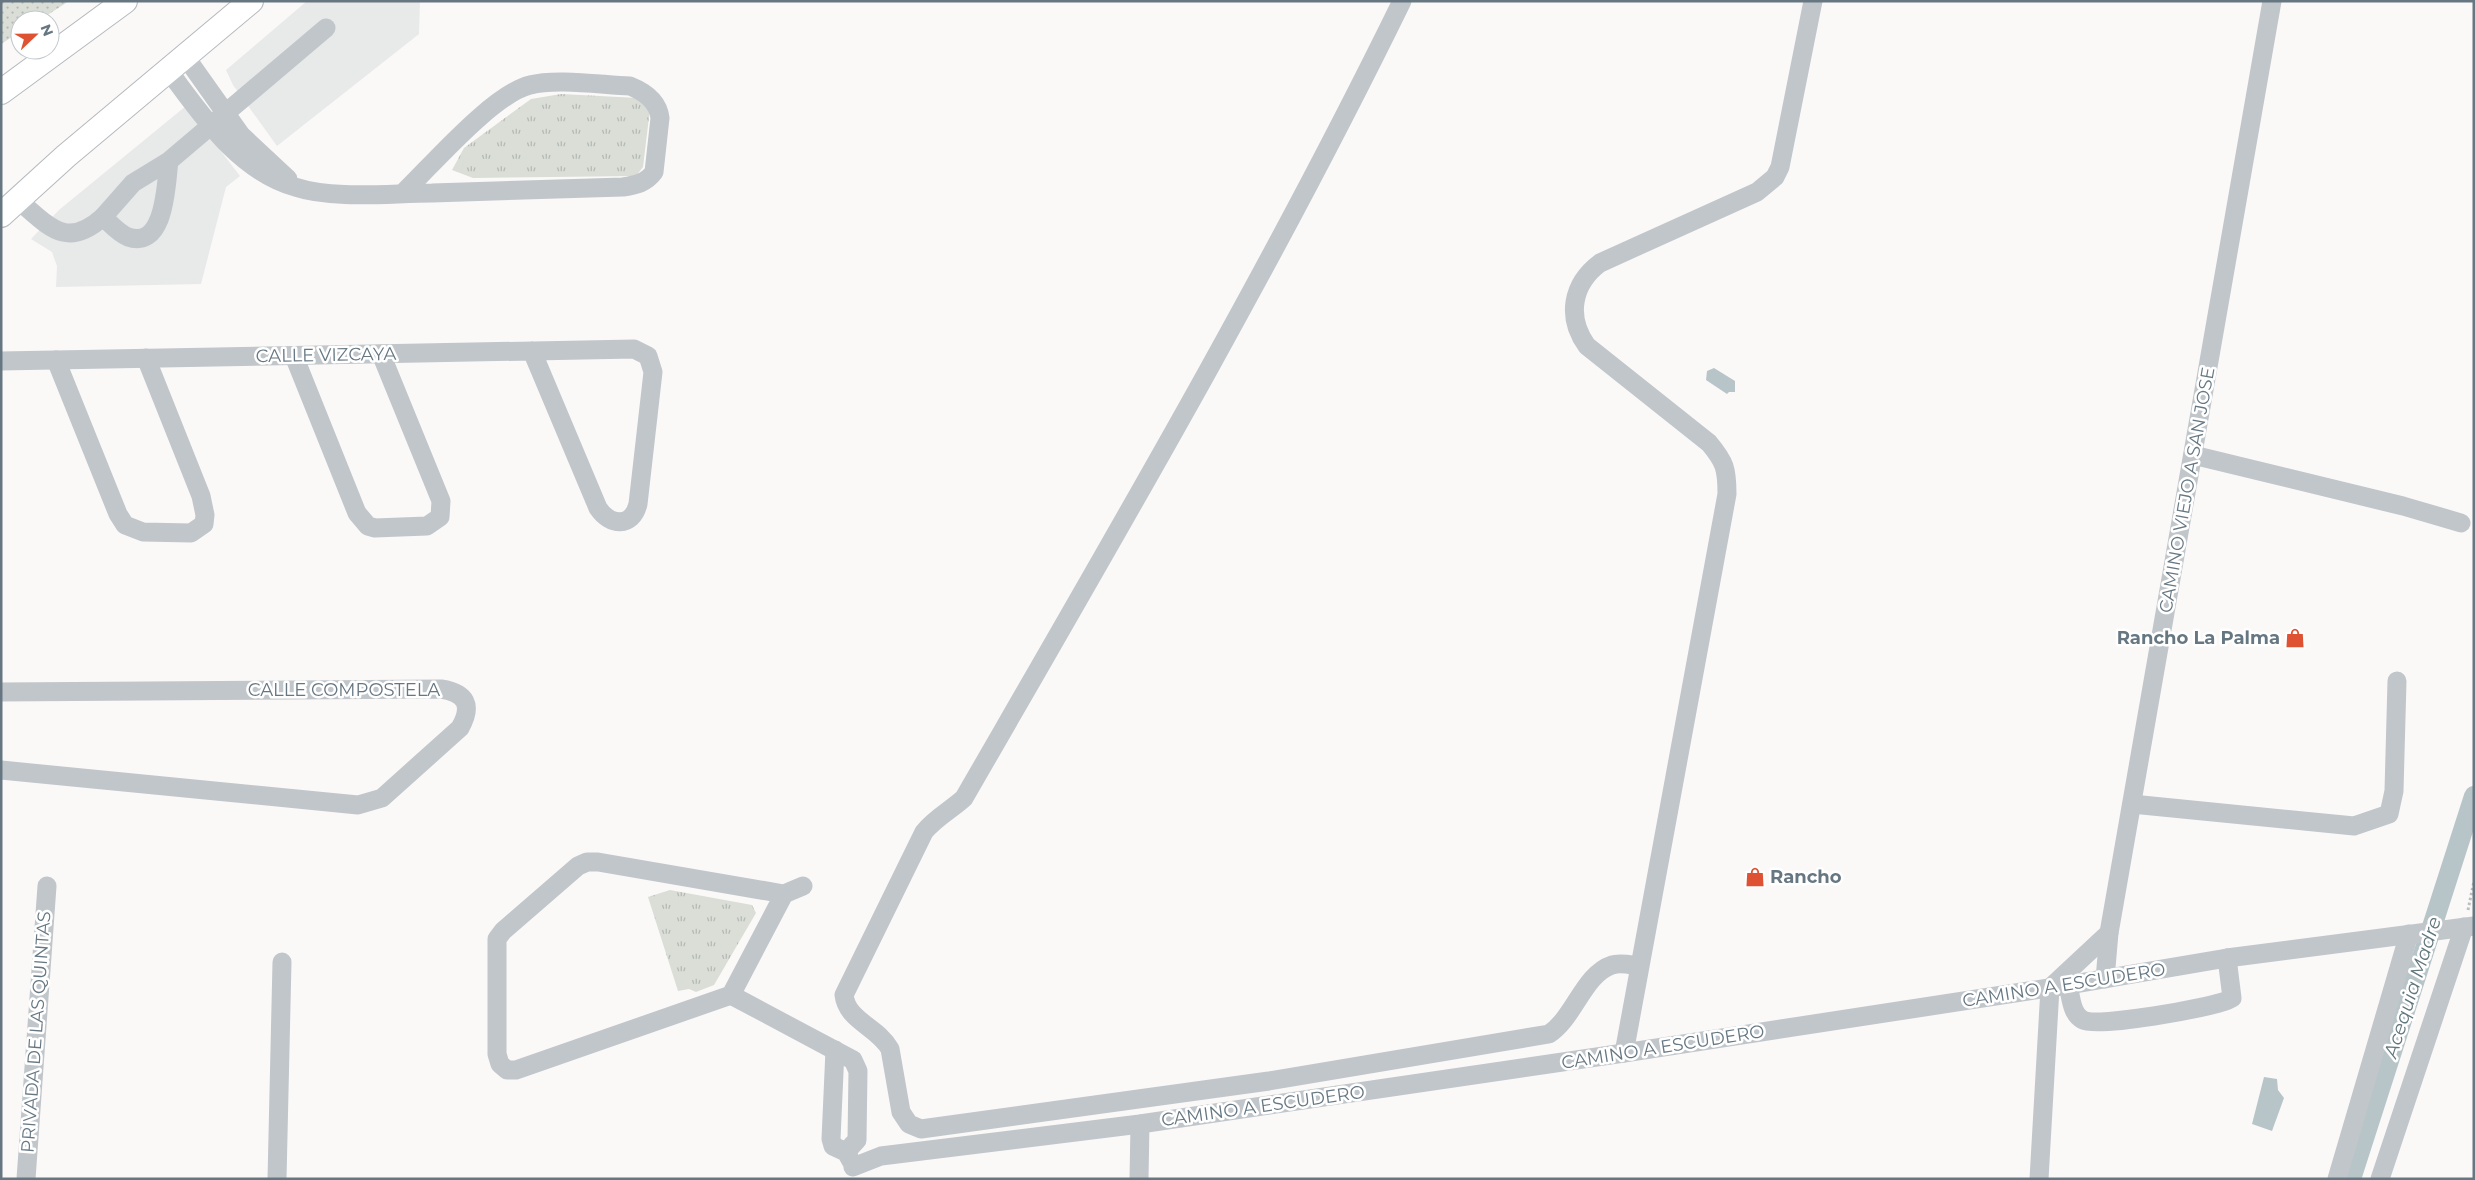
<svg xmlns="http://www.w3.org/2000/svg" width="2475" height="1180" viewBox="0 0 2475 1180" font-family="Montserrat,sans-serif">
	<style>
		.built { fill: #e8e9e9 }
		.grass { fill: url(#grass-dots) }
		.park { fill: url(#park-tufts) }
		.water { fill: #b8c5c8 }
		.lines { fill: none; stroke-linecap: round; stroke-linejoin: round }
		.canal { stroke: #b8c5c8; stroke-width: 20 }
		.major-casing { stroke: #b5babe; stroke-width: 26 }
		.path { stroke: #bcbfc2; stroke-width: 3; stroke-dasharray: 2.5 2.5; stroke-linecap: butt }
		.minor { stroke: #c1c6ca; stroke-width: 19 }
		.major { stroke: #fff; stroke-width: 24 }
		.labels { text-anchor: middle; stroke-width: 5; stroke-linejoin: round; paint-order: stroke }
		.street-label { font-size: 18px; fill: #667782; stroke: #fff }
		.poi-label { font-size: 18px; font-weight: bold; fill: #667782; stroke: #fff; text-anchor: end }
		.water-label { font-size: 19px; font-style: italic; fill: #60767c; stroke: #fff }
	</style>
	<defs>
		<pattern id="grass-dots" width="8" height="8" patternUnits="userSpaceOnUse" patternTransform="scale(1.25)"><rect width="8" height="8" fill="#daded7"/><path d="M2 2h.1M6 6h.1" fill="none" stroke="#b5b9b4" stroke-width="1.8" stroke-linecap="round"/></pattern>
		<pattern id="park-tufts" width="24" height="20" patternUnits="userSpaceOnUse" patternTransform="scale(1.25)"><rect width="24" height="20" fill="#daded7"/><path d="M3 7l-1-3M5 7V3M7 7l1-3M15 17l-1-3M17 17v-4M19 17l1-3" fill="none" stroke="#b5b9b4"/></pattern>
	</defs>
	<rect width="100%" height="100%" fill="#faf9f8"/>
	<!-- built -->
	<g class="built">
		<path d="M 307,1 L 420,1 L 419,34 L 277,146 L 233,85 L 226,70 Z"/>
		<path d="M 186,106 L 240,176 L 226,187 L 201,284 L 56,287 L 57,266 L 52,252 L 31,239 L 59,210 Z"/>
	</g>
	<!-- grass -->
	<path class="grass" d="M 1,1 L 69,1 L 40,20 L 20,20 L 20,32 L 1,44 Z"/>
	<!-- park -->
	<g class="park">
		<path d="M 561,94 L 638,98 L 650,109 L 643,167 L 636,176 L 473,178 L 452,170 L 464,148 L 531,99 Z"/>
		<path d="M 670,890 L 752,905 L 756,913 L 714,985 L 696,992 L 689,989 L 678,991 L 648,897 Z"/>
	</g>
	<!-- water -->
	<g class="water">
		<path d="M 1714,368 L 1735,381 L 1735,392 L 1729,392 L 1727,394 L 1706,380 L 1707,371 Z"/>
		<path d="M 2264,1077 L 2277,1079 L 2278,1090 L 2284,1098 L 2272,1131 L 2252,1124 Z"/>
	</g>
	<g class="lines">
		<!-- canal -->
		<path class="canal" d="M 2351,1179 L 2474,796"/>
		<defs>
			<g id="major">
				<path d="M 1,92 L 125,1"/>
				<path d="M 1,215 L 66,156 L 251,1"/>
			</g>
		</defs>
		<!-- major casing -->
		<use href="#major" class="major-casing"/>
		<!-- path -->
		<path class="path" d="M 2468,910 L 2474,881"/>
		<!-- minor -->
		<g class="minor">
			<path d="M 1402,1 C 1269,273 1115,536 964,798 C 951,810 935,818 924,832 L 844,995 C 847,1021 878,1027 890,1049 L 901,1112 L 909,1124 L 921,1129 L 1269,1081 L 1549,1034 C 1574,1018 1584,974 1612,965 C 1620,962 1631,965 1639,966"/>
			<path d="M 185,56 L 241,135 L 288,179"/>
			<path d="M 168,70 C 202,115 237,170 295,187 C 335,200 390,193 432,193 L 623,187 C 636,185 646,183 654,172 L 660,118 C 658,101 645,92 630,86 C 602,85 556,78 530,85 C 493,94 432,165 403,193"/>
			<path d="M 169,161 C 166,182 166,250 128,237 C 118,233 111,224 103,217 L 133,183 L 169,161 L 326,28"/>
			<path d="M 18,200 C 49,226 66,250 103,217"/>
			<path d="M 294,356 L 357,513 L 368,526 L 375,528 L 427,526 L 440,517 L 441,501 L 381,354"/>
			<path d="M 56,360 L 118,514 L 125,525 L 143,532 L 191,533 L 204,524 L 205,515 L 201,496 L 146,358"/>
			<path d="M 1,361 L 634,349 L 648,356 L 653,372 L 638,504 C 632,528 610,526 598,508 L 532,351"/>
			<path d="M 2193,455 L 2403,506 L 2461,523"/>
			<path d="M 1,692 L 441,689 C 466,693 473,705 460,728 L 382,798 L 358,805 L 1,770"/>
			<path d="M 2132,804 L 2354,826 L 2389,814 L 2394,791 L 2397,681"/>
			<path d="M 784,894 L 731,995 L 516,1070 L 507,1070 L 500,1064 L 497,1054 L 497,939 L 503,931 L 578,866 L 587,862 L 598,862 L 784,894 L 803,886"/>
			<path d="M 2105,979 L 2109,933 L 2272,1"/>
			<path d="M 2068,985 C 2071,996 2071,1014 2083,1020 C 2097,1028 2210,1008 2228,1000 L 2232,998 L 2227,958"/>
			<path d="M 731,995 L 853,1060 L 858,1071 L 857,1140 L 846,1152"/>
			<path d="M 835,1050 L 831,1139 L 833,1146 L 846,1152 L 851,1161"/>
			<path d="M 1624,1053 L 1727,494 C 1727,469 1725,462 1709,443 L 1587,346 C 1566,317 1572,284 1600,263 L 1757,192 L 1775,177 L 1780,167 L 1813,1"/>
			<path d="M 853,1167 L 881,1156 L 1140,1124 L 1624,1053 L 2068,985 L 2227,958 L 2474,926"/>
			<path d="M 26,1179 L 47,886"/>
			<path d="M 277,1179 L 282,962"/>
			<path d="M 1139,1179 L 1140,1124"/>
			<path d="M 2039,1179 L 2050,988 L 2109,933"/>
			<path d="M 2337,1179 L 2409,934"/>
			<path d="M 2380,1179 L 2464,927"/>
		</g>
		<!-- major -->
		<use href="#major" class="major"/>
	</g>
	<!-- icons -->
	<defs>
		<symbol id="shop-bare" viewBox="-9 -9 18 18"><path d="M-5-2.5h2.3a2.7 3.5 0 0 1 5.4 0H5L5.5 6h-11ZM-1.5-2.5h3a1.5 2.3 0 0 0-3 0Z" fill="#df5133" stroke="#fff" stroke-width="2.5" paint-order="stroke"/></symbol>
	</defs>
	<g fill-rule="evenodd">
		<use href="#shop-bare" x="2281" y="624" width="28" height="28"/>
		<use href="#shop-bare" x="1741" y="863" width="28" height="28"/>
	</g>
	<g class="labels">
		<!-- street labels -->
		<g class="street-label">
			<text transform="translate(326 355) rotate(-1)" y="6">CALLE VIZCAYA</text>
			<text transform="translate(2187 490) rotate(-80)" y="6">CAMINO VIEJO A SAN JOSE</text>
			<text x="344" y="696">CALLE COMPOSTELA</text>
			<text transform="translate(2064 985) rotate(-9)" y="6">CAMINO A ESCUDERO</text>
			<text transform="translate(36 1032) rotate(-86)" y="6">PRIVADA DE LAS QUINTAS</text>
			<text transform="translate(1663 1047) rotate(-9)" y="6">CAMINO A ESCUDERO</text>
			<text transform="translate(1263 1106) rotate(-8)" y="6">CAMINO A ESCUDERO</text>
		</g>
		<!-- poi labels -->
		<g class="poi-label">
			<text x="2280" y="644">Rancho La Palma</text>
			<text x="1770" y="883" text-anchor="start">Rancho</text>
		</g>
		<!-- water labels -->
		<g class="water-label">
			<text transform="translate(2412 987) rotate(-72)" y="7">Acequia Madre</text>
		</g>
	</g>
	<!-- border -->
	<rect width="2475" height="1180" fill="none" stroke="#667782" stroke-width="5"/>
	<!-- north arrow -->
	<g transform="translate(35 35) rotate(68)"><circle r="24" fill="#ffffff" stroke="#c2c9cd"/>
	<path d="M0-4L9 19L0 12L-9 19Z" fill="#df5133"/>
	<text y="-8" font-size="14" font-weight="bold" text-anchor="middle" fill="#667782">N</text>
	</g>
</svg>
